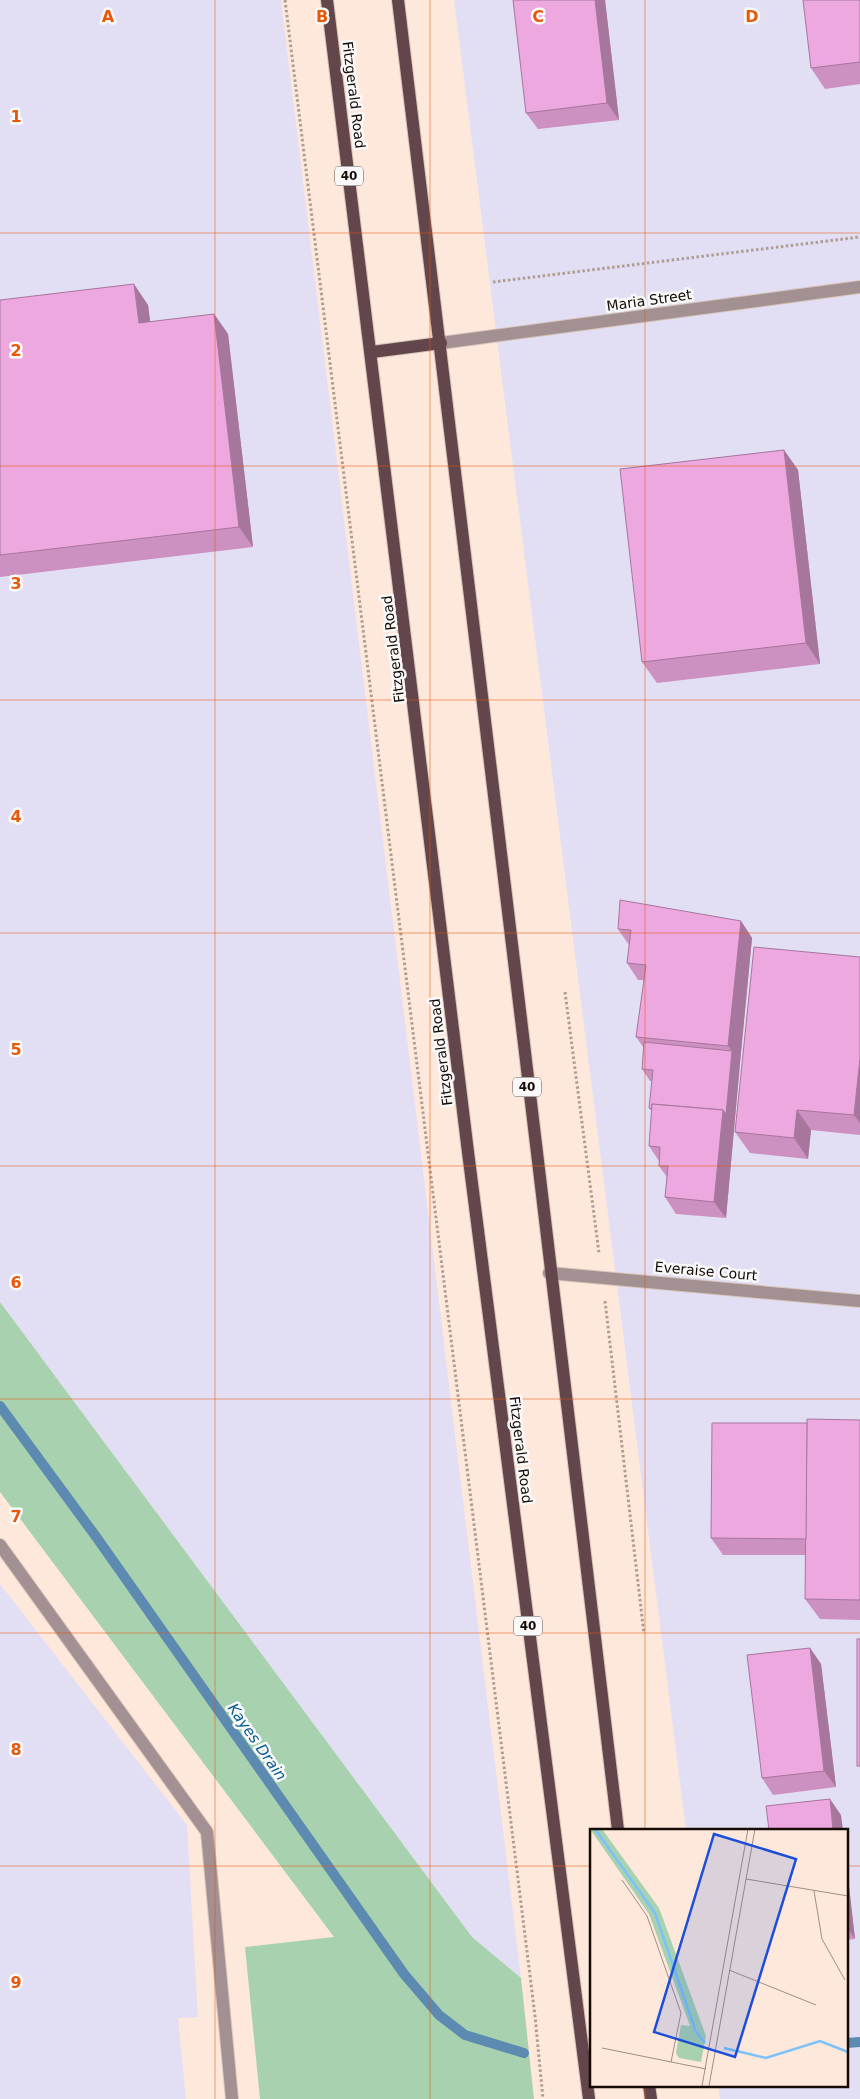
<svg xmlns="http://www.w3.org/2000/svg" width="860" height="2099" viewBox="0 0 860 2099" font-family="'DejaVu Sans',sans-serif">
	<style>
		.industrial { fill: #e2dff5 }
		.green { fill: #a8d2af }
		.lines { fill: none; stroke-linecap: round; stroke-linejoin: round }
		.stream { stroke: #5c8ab1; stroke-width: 10 }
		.street-casing { stroke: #d8c4b9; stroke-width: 14 }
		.primary-casing { stroke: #d8c4b9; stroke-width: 14 }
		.path { stroke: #af9d92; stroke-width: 3; stroke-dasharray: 2.5 2.5; stroke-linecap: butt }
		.street { stroke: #a29093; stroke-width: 12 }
		.primary { stroke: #63464b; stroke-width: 12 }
		.wall { fill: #cc90c1 }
		.shaded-wall { fill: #a6769d }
		.building { fill: #eda8e0; stroke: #a6769d }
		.grid { fill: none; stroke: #e8590c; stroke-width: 1; stroke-opacity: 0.55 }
		.labels { text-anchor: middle; stroke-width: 5; stroke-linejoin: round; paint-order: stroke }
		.shield { fill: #f9f9f9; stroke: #59524e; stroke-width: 1 }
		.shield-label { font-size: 12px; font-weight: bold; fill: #150a04 }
		.street-label { font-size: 14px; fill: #150a04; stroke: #f9f9f9 }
		.water-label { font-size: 15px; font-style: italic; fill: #065a8f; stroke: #f9f9f9 }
		.inset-river { fill: none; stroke: #7bc1fb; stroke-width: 2.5 }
		.inset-road { fill: none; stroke: #a08f85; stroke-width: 1 }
		.view { fill: #1d4ed8; fill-opacity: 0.15; stroke: #1d4ed8; stroke-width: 2.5 }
		.inset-edge { fill: none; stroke: #150a04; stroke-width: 2.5 }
		.grid-label { font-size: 16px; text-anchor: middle; font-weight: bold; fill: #e8590c; stroke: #f9f9f9; stroke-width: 5; stroke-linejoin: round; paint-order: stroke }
	</style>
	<rect width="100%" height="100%" fill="#fde8db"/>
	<!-- industrial -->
	<g class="industrial">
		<path d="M 0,0 L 281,0 L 521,1978 L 472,1937 L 0,1302 Z"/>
		<path d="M 454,0 L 860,0 L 860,2099 L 720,2099 L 718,2085 L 846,2085 L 846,1830 L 686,1830 Z"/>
		<path d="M 0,1584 L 187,1825 L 198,2017 L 178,2018 L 186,2099 L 0,2099 Z"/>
	</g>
	<!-- green -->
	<path class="green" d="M 0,1302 L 472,1937 L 521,1978 L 534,2099 L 260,2099 L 245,1947 L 334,1937 L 0,1492 Z"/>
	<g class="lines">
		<!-- stream -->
		<g class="stream">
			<path d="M 0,1406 L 97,1538 L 404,1974 L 439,2015 L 465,2035 L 524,2053"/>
			<path d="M 846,2043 L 860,2042"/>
		</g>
		<defs>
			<g id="street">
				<path d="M 441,343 L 860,287"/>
				<path d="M 549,1273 L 860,1301"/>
				<path d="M 0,1545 L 207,1832 L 232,2099"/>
			</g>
			<g id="primary">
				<path d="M 327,0 L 468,1152 L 589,2099"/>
				<path d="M 398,0 C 475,610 543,1220 618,1830"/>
				<path d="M 372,352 L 441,343"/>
				<path d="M 649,2085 L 651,2099"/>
			</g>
		</defs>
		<!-- street casing -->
		<use href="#street" class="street-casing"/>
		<!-- primary casing -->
		<use href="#primary" class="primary-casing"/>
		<!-- path -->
		<g class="path">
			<path d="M 285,0 L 535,2016 L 543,2099"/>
			<path d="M 493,282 L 860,237"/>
			<path d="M 565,992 L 599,1253"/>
			<path d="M 605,1301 L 644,1634"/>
		</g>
		<!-- street -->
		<use href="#street" class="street"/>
		<!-- primary -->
		<use href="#primary" class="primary"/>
	</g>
	<!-- wall -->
	<g class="wall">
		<path d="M 605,0 L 619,120 L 538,129 L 526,113 Z"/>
		<path d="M 860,0 L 860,84 L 825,89 L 811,68 Z"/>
		<path d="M 0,300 L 148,305 L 150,322 L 214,314 L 228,334 L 253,547 L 0,577 Z"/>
		<path d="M 784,450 L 798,470 L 820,664 L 657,683 L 642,662 Z"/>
		<path d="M 741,921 L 752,938 L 740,1063 L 726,1218 L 676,1214 L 665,1197 L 667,1177 L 659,1166 L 659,1161 L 649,1146 L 652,1112 L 649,1108 L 652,1081 L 650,1081 L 642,1069 L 644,1048 L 636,1037 L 644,980 L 638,980 L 627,963 L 629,945 L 618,929 Z"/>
		<path d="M 860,957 L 860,1135 L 811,1130 L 808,1159 L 750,1153 L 735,1132 Z"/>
		<path d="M 860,1420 L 860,1620 L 820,1619 L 805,1599 L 806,1555 L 723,1555 L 711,1538 L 807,1423 Z"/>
		<path d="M 810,1648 L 821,1664 L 836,1787 L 773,1795 L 762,1778 Z"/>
		<path d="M 846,1860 L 855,1939 L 846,1940 Z"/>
	</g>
	<!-- shaded-wall -->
	<g class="shaded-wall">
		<path d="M 595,0 L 605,0 L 619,120 L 607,103 Z"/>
		<path d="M 134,284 L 148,305 L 153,343 L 139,323 Z"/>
		<path d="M 214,314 L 228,334 L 253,547 L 239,527 Z"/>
		<path d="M 784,450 L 798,470 L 820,664 L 806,643 Z"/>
		<path d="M 741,921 L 752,938 L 740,1063 L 726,1218 L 714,1202 L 723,1110 L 732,1051 L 728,1046 Z"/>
		<path d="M 860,1058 L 860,1123 L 854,1115 Z"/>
		<path d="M 797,1110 L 811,1130 L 808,1159 L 794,1138 Z"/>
		<path d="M 810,1648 L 821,1664 L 836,1787 L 824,1771 Z"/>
		<path d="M 830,1799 L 841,1815 L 843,1830 L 833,1830 Z"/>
		<path d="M 846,1860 L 855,1939 L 846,1926 Z"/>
	</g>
	<!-- building -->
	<g class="building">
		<path d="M 513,0 L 595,0 L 607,103 L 526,113 Z"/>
		<path d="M 803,0 L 860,0 L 860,62 L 811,68 Z"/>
		<path d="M 134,284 L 139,323 L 214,314 L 239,527 L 0,555 L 0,300 Z"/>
		<path d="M 784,450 L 806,643 L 642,662 L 620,469 Z"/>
		<path d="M 620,900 L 741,921 L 728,1046 L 636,1037 L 646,965 L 627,963 L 631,930 L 618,929 Z"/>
		<path d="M 754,947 L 860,957 L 860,1058 L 854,1115 L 797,1110 L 794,1138 L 735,1132 Z"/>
		<path d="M 644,1042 L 732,1051 L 726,1114 L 723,1110 L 652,1104 L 652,1109 L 649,1108 L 653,1070 L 642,1069 Z"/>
		<path d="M 652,1104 L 723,1110 L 714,1202 L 665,1197 L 668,1166 L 659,1166 L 660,1147 L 649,1146 Z"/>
		<path d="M 807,1419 L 860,1420 L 860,1600 L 805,1599 Z"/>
		<path d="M 712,1423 L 807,1423 L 806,1539 L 711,1538 Z"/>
		<rect x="857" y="1639" width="3" height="127"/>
		<path d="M 810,1648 L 824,1771 L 762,1778 L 747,1655 Z"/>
		<path d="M 830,1799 L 833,1830 L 769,1830 L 766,1806 Z"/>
	</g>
	<!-- grid -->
	<path class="grid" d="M 215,0 L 215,2099M 430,0 L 430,2099M 645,0 L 645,1830M 0,233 L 860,233M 0,466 L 860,466M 0,700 L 860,700M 0,933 L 860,933M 0,1166 L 860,1166M 0,1399 L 860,1399M 0,1633 L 860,1633M 0,1866 L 591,1866M 846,1866 L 860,1866M 645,2085 L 645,2099"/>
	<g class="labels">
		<!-- shield labels -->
		<g class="shield">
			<rect x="335" y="166.5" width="28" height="19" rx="4"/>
			<rect x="513" y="1077.5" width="28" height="19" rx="4"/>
			<rect x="514" y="1616.5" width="28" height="19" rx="4"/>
		</g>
		<g class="shield-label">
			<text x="349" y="180">40</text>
			<text x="527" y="1091">40</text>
			<text x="528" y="1630">40</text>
		</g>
		<!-- street labels -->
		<g class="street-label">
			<text transform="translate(354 95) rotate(83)" y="5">Fitzgerald Road</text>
			<text transform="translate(649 300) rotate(-8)" y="5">Maria Street</text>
			<text transform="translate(393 649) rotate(-97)" y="5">Fitzgerald Road</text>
			<text transform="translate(441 1052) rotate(-97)" y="5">Fitzgerald Road</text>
			<text transform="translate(706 1271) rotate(5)" y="5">Everaise Court</text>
			<text transform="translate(521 1450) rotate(83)" y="5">Fitzgerald Road</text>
		</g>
		<!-- water labels -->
		<g class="water-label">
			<text transform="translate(257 1742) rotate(55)" y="5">Kayes Drain</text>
		</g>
	</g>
	<!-- overview -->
	<g transform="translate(590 1829)">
		<rect width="258" height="258" fill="#fde8db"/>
		<path d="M 0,0 L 12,0 L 69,79 L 116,207 L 111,233 L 89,229 L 86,224 L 91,196 L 100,197 L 59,85 Z" fill="#a8d2af"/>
		<path class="inset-river" d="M 5,0 L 65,84 L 106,203 L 115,214M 134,219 L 176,229 L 230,212 L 258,223"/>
		<path class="inset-road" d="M 156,50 L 258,67M 32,51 L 57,87 L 91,184 L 81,233M 224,62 L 232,110 L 255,151M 139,141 L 226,176M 12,219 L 116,240M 112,257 L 158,0M 119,257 L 165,0"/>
		<path class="view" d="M 124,5 L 206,30 L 145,228 L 64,203 Z"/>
		<rect width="258" height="258" class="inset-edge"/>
	</g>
	<g class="grid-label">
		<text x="108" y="22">A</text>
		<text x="322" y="22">B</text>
		<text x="538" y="22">C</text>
		<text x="752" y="22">D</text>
		<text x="16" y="122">1</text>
		<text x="16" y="356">2</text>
		<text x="16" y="589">3</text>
		<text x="16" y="822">4</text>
		<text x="16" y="1055">5</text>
		<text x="16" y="1288">6</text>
		<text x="16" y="1522">7</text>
		<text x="16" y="1755">8</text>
		<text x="16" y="1988">9</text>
	</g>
</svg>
